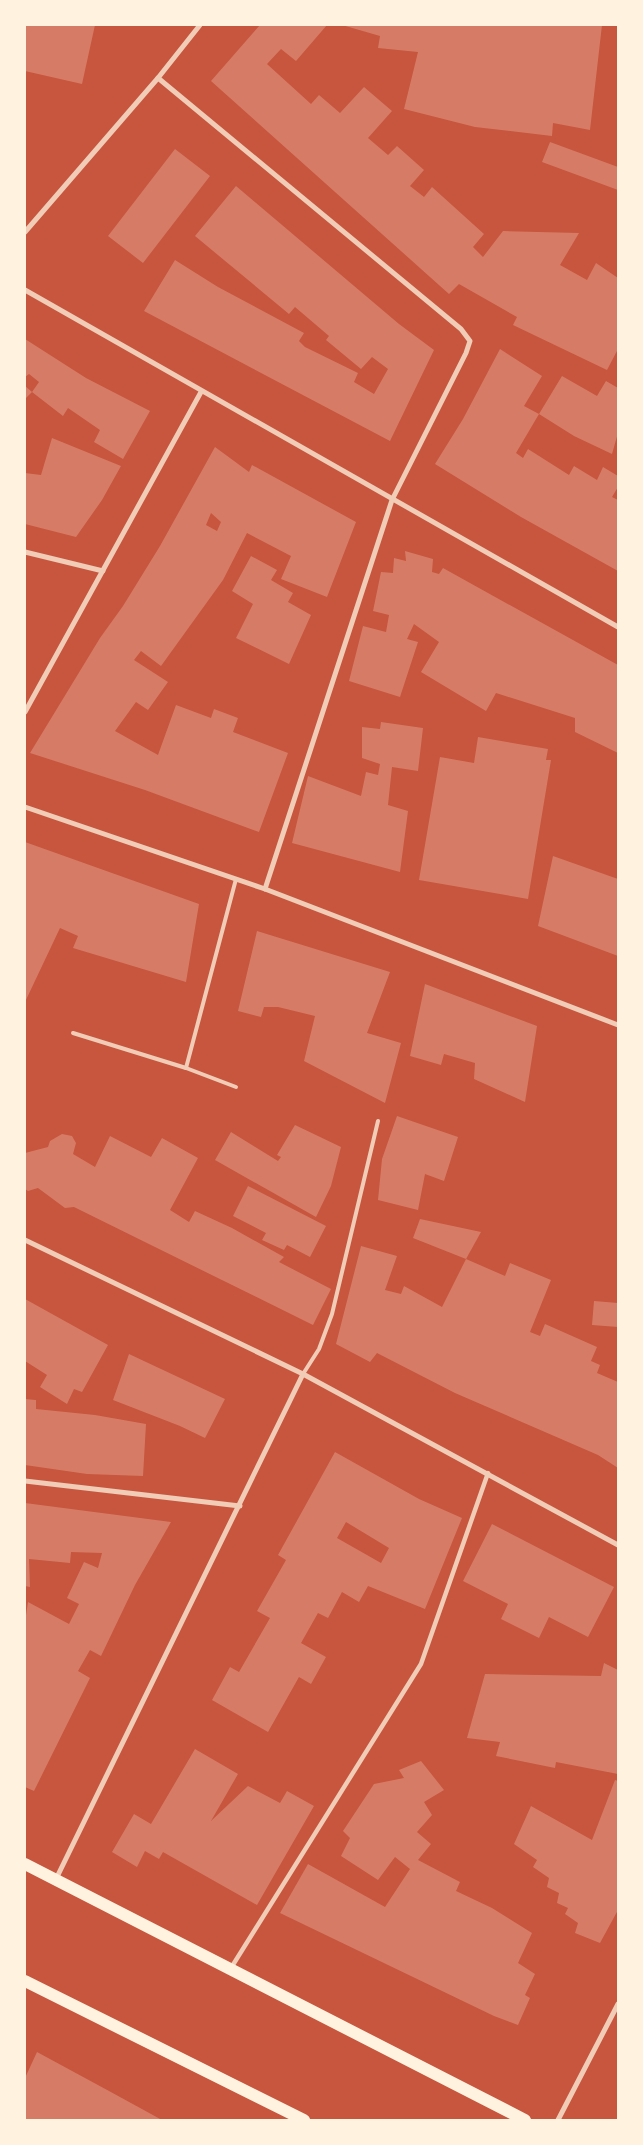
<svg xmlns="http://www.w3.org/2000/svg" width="643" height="2145" viewBox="0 0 643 2145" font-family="'Sofia Sans Condensed',sans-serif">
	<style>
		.building { fill: #d67c66; fill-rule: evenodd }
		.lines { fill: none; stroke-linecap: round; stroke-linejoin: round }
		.service { stroke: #f1ccb7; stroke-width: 4 }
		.pedestrian { stroke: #f1ccb7; stroke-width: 4.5 }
		.minor { stroke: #f1ccb7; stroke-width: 5 }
		.primary { stroke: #fff3e0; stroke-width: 12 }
	</style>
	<rect width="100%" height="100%" fill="#c8553d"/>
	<!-- building -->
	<g class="building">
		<path d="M 25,25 L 95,25 L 82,84 L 25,71 Z"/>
		<path d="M 260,25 L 327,25 L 296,61 L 281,49 L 267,64 L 311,104 L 319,95 L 340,113 L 364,87 L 392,111 L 368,138 L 388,155 L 397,146 L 424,170 L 410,186 L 424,197 L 432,187 L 484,234 L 473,247 L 483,257 L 503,231 L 579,233 L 560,265 L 587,280 L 596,263 L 618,278 L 618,349 L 607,370 L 513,325 L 517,317 L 459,284 L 449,294 L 211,81 Z"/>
		<path d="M 342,25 L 602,25 L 590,130 L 553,123 L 552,136 L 475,127 L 404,109 L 418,52 L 378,48 L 380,36 Z"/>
		<path d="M 550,142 L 618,167 L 618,190 L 542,162 Z"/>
		<path d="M 175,149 L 210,176 L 143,263 L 108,236 Z"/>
		<path d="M 236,186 L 399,324 L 434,350 L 390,441 L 144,311 L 175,260 L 218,287 L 304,333 L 299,341 L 305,347 L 358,373 L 354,382 L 374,394 L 388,369 L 372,357 L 361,369 L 326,340 L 329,336 L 295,307 L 289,314 L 195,236 Z"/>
		<path d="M 25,339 L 86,378 L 150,411 L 123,459 L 94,442 L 100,430 L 68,408 L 63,416 L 32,392 L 39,382 L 29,374 L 25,377 Z"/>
		<path d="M 500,349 L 542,376 L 524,406 L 539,414 L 516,453 L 523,458 L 528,449 L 569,475 L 574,466 L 597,480 L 603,467 L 618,476 L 618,487 L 612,497 L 618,500 L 618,571 L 521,517 L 435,464 L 463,419 Z"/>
		<path d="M 562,376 L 597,396 L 606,381 L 618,388 L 618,433 L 612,454 L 574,436 L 539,414 Z"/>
		<path d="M 25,386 L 32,392 L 25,399 Z"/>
		<path d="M 52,438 L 121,466 L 102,500 L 76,537 L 25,524 L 25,473 L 41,475 Z"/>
		<path d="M 215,447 L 249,472 L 252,465 L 356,522 L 327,597 L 281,579 L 291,556 L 247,533 L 223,580 L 161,666 L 141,651 L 134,660 L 168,682 L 148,710 L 136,702 L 115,731 L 158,755 L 176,705 L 211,718 L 214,709 L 238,718 L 233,732 L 288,753 L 259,832 L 145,790 L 30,753 L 100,638 L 123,606 L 160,546 ZM 211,513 L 221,522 L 217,531 L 206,525 Z"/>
		<path d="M 405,551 L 433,559 L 432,572 L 439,574 L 443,568 L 618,665 L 618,753 L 575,732 L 575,718 L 496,693 L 486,711 L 421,672 L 439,642 L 414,624 L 407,639 L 418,642 L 400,697 L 349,681 L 363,626 L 386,632 L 389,615 L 373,611 L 381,572 L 393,573 L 394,558 L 406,561 Z"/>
		<path d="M 251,556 L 277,570 L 271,580 L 293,593 L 288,602 L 311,615 L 289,664 L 236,638 L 253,604 L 232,591 Z"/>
		<path d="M 381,722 L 423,728 L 418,771 L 392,767 L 388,805 L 408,811 L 400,872 L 292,843 L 308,776 L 361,796 L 366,772 L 378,775 L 380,764 L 362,758 L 362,727 L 380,729 Z"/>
		<path d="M 478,737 L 548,749 L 546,760 L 551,760 L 528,899 L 419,880 L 440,757 L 474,763 Z"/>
		<path d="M 25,842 L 199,904 L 186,982 L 73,948 L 78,936 L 60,928 L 25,1002 Z"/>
		<path d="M 553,856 L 618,879 L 618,956 L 538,926 Z"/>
		<path d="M 257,931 L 390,972 L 367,1033 L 401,1043 L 385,1103 L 304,1061 L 315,1016 L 278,1007 L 264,1007 L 261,1017 L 238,1011 Z"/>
		<path d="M 425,984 L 537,1026 L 525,1102 L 474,1079 L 475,1063 L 444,1054 L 441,1065 L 410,1056 Z"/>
		<path d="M 397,1116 L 458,1137 L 444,1181 L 425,1174 L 418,1210 L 378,1200 L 382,1159 Z"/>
		<path d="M 295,1125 L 341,1147 L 331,1186 L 316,1217 L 215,1160 L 231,1132 L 278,1161 L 281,1157 L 277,1155 Z"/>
		<path d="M 62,1134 L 72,1136 L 76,1143 L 73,1154 L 95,1167 L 110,1136 L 151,1157 L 162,1138 L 198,1158 L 170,1210 L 189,1222 L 195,1211 L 232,1228 L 284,1257 L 279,1262 L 331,1289 L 313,1325 L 74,1207 L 65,1208 L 38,1188 L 28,1191 L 25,1189 L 25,1153 L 48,1147 L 50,1141 Z"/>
		<path d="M 248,1186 L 326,1226 L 310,1257 L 287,1245 L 284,1250 L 262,1240 L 266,1233 L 233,1216 Z"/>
		<path d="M 420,1219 L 481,1232 L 466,1259 L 413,1238 Z"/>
		<path d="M 361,1246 L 397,1256 L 385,1290 L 401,1294 L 404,1286 L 442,1307 L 466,1259 L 505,1276 L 510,1263 L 551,1280 L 530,1332 L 540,1336 L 545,1324 L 597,1347 L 591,1361 L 600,1365 L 597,1373 L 618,1382 L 618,1468 L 598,1455 L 455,1393 L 377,1353 L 370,1362 L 336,1344 Z"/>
		<path d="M 25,1299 L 108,1345 L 82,1392 L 74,1389 L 67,1404 L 40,1387 L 47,1375 L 25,1361 Z"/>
		<path d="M 594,1301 L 618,1303 L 618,1327 L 592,1325 Z"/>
		<path d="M 129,1354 L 225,1399 L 205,1438 L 180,1426 L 113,1400 Z"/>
		<path d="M 25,1399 L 36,1400 L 36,1409 L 95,1415 L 146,1424 L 143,1476 L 87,1474 L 25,1465 Z"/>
		<path d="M 335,1452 L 419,1499 L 462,1518 L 425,1609 L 368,1586 L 359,1602 L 342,1592 L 328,1618 L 318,1613 L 301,1643 L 326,1657 L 311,1684 L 299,1677 L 268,1732 L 212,1700 L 230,1667 L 239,1672 L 270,1618 L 257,1611 L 286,1560 L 278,1555 ZM 346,1522 L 389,1548 L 381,1563 L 337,1538 Z"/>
		<path d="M 25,1503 L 171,1522 L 135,1585 L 101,1656 L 90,1650 L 78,1671 L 90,1678 L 34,1791 L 25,1787 L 25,1622 L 28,1602 L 69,1624 L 79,1604 L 67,1598 L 84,1562 L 98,1568 L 102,1553 L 71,1552 L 70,1563 L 29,1559 L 30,1587 L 25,1586 Z"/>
		<path d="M 492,1524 L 614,1587 L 588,1637 L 549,1617 L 539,1638 L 501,1619 L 508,1604 L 463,1581 Z"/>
		<path d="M 604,1663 L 618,1670 L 618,1774 L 556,1762 L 555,1768 L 496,1756 L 500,1742 L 467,1738 L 485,1674 L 601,1676 Z"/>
		<path d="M 195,1749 L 238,1774 L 211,1821 L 248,1786 L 280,1803 L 287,1791 L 314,1806 L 257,1905 L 163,1852 L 159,1859 L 145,1851 L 137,1867 L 112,1852 L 134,1814 L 151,1824 Z"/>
		<path d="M 421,1761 L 444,1790 L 424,1802 L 432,1815 L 417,1832 L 431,1844 L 418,1860 L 460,1882 L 456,1891 L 492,1908 L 532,1933 L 518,1963 L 535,1974 L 525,1995 L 530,1998 L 518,2025 L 494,2016 L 280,1913 L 308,1864 L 385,1907 L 410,1869 L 395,1857 L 378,1880 L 341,1856 L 350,1838 L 343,1831 L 374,1784 L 404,1778 L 399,1770 Z"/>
		<path d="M 615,1780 L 618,1781 L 618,1910 L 600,1943 L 575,1933 L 578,1923 L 565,1914 L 568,1908 L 557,1903 L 559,1893 L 547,1887 L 549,1878 L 533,1867 L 537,1860 L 514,1844 L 531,1806 L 592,1840 Z"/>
		<path d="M 37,2052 L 109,2091 L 162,2120 L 25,2120 L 25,2078 Z"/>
	</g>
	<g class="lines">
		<!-- service -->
		<g class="service">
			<path d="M 73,1033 L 186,1068 L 236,1087"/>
			<path d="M 186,1068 L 236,879"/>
			<path d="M 303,1374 L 319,1349 L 332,1314 L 378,1121"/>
		</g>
		<!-- pedestrian -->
		<path class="pedestrian" d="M 231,1968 L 421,1664 L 488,1473"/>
		<!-- minor -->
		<g class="minor">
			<path d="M 158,78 L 461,329 L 470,341 L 466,353 L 392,500 L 265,889"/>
			<path d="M 25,232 L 158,78 L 200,25"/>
			<path d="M 25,290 L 618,627"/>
			<path d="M 25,552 L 103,571"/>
			<path d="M 25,712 L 201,392"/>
			<path d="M 25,807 L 265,889 L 618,1025"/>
			<path d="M 25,1240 L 303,1374 L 618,1545"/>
			<path d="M 25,1481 L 240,1506"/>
			<path d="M 56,1879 L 303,1374"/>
			<path d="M 558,2120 L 618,2004"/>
		</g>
		<!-- primary -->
		<g class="primary">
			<path d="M 25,1864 L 525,2120"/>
			<path d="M 25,1981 L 304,2120"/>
		</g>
	</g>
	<!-- border -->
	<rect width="643" height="2145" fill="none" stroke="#fff3e0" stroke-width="52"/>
</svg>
